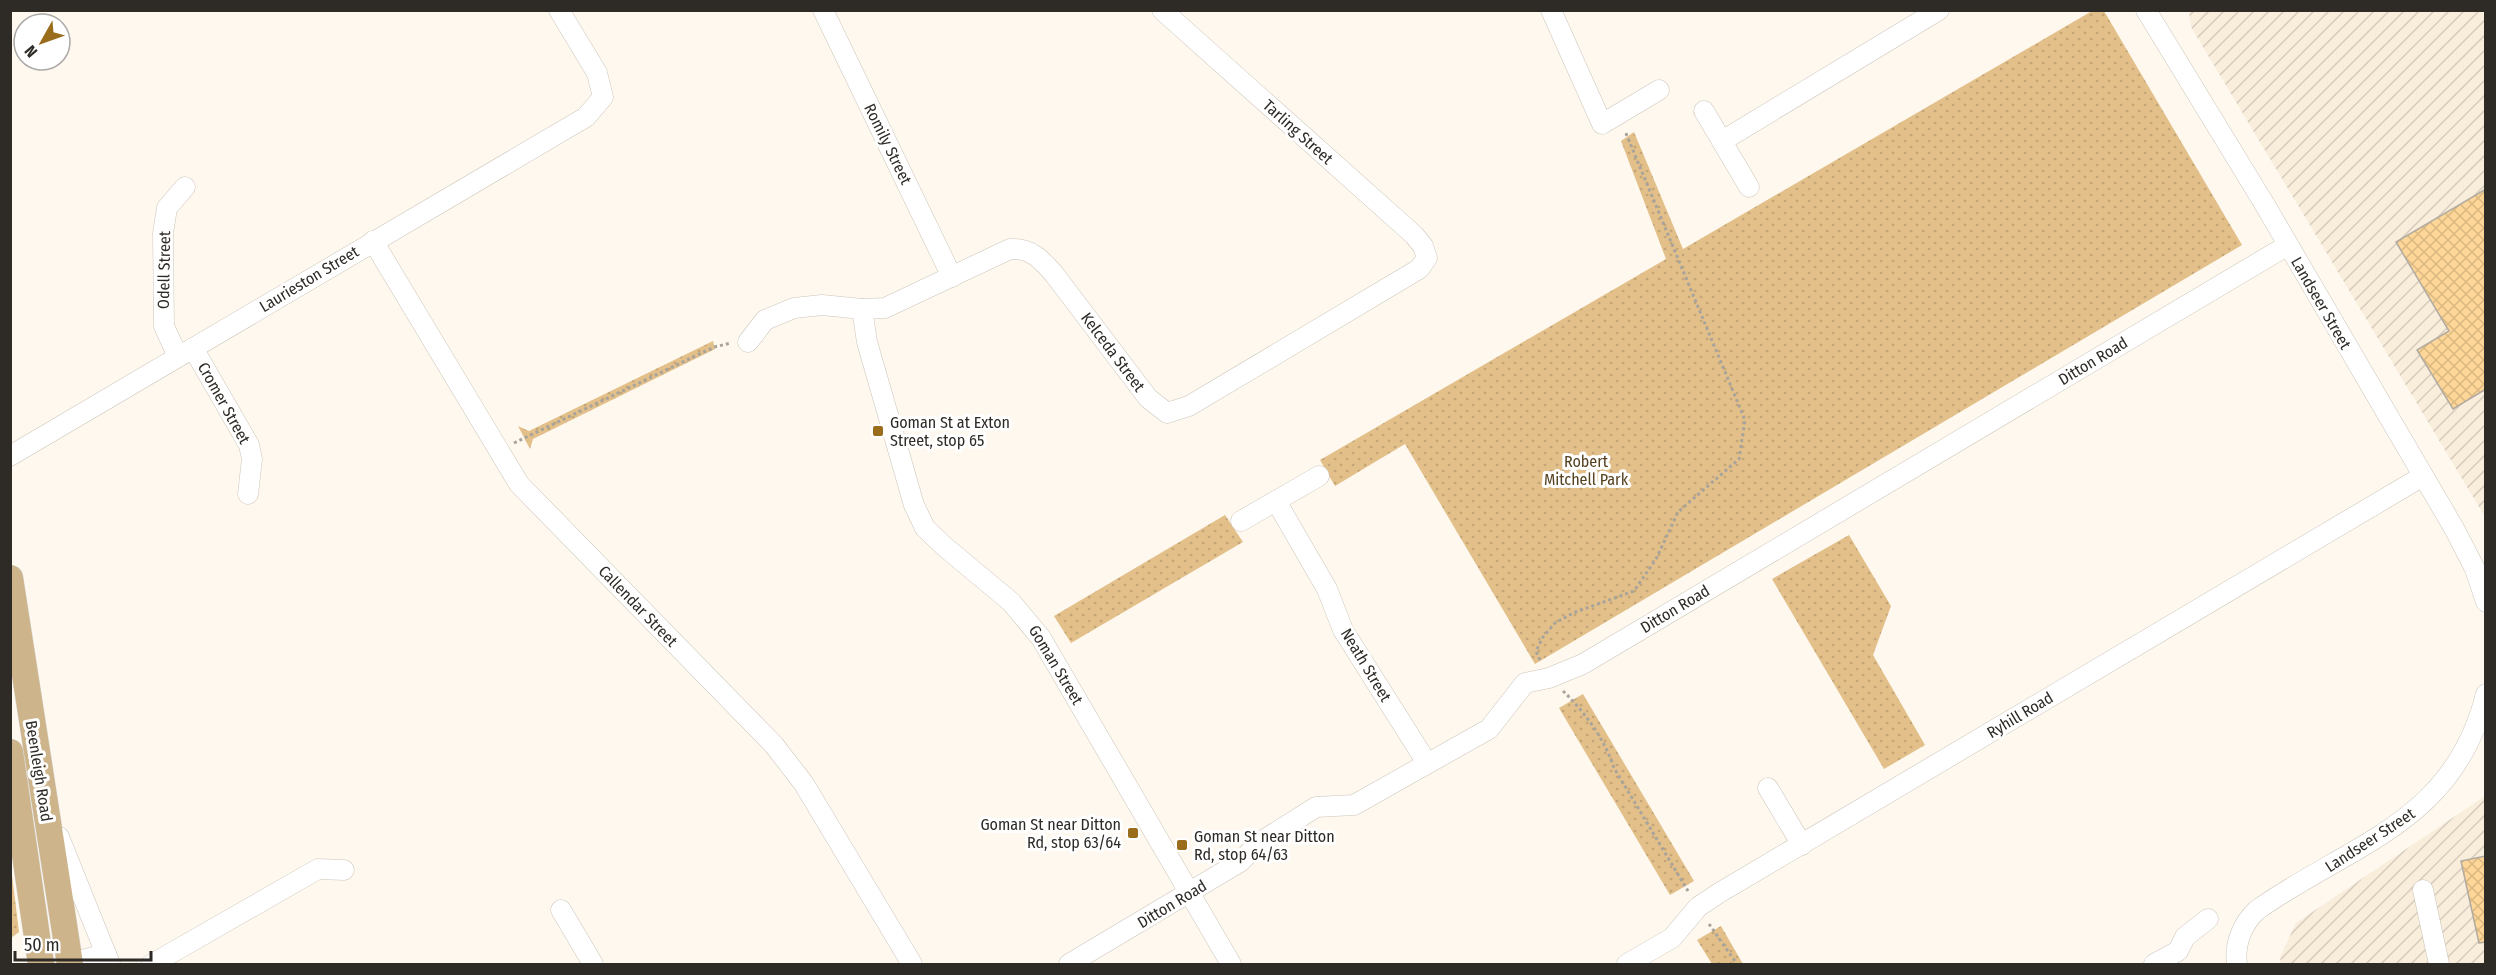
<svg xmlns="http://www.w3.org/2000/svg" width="2496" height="975" font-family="'Fira Sans Condensed',sans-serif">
<defs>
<pattern id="industrial-furrows" width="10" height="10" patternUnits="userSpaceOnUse" patternTransform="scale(1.5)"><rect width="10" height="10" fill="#f9eddc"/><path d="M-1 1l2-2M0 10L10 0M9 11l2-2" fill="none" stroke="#d6cbbd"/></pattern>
<pattern id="grass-dots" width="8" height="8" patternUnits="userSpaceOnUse" patternTransform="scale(1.5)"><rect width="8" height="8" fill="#e3c08a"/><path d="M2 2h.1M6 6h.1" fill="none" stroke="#c3a577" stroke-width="1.8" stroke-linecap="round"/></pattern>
<pattern id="building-cross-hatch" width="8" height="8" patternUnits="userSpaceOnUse" patternTransform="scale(1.5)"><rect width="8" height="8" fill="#fed697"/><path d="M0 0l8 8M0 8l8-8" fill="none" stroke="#dab882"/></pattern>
</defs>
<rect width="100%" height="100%" fill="#fff8ee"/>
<g fill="url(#industrial-furrows)">
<polygon points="2189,11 2485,11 2485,517 2191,27"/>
<polygon points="2485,796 2485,964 2281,964 2280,957 2296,923"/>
</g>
<g fill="url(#grass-dots)">
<polygon points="2092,11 2104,11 2242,245 1535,664 1405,444 1335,486 1320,460 1666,259 1621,141 1634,132 1683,249"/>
<polygon points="713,341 715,349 533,439 530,449 518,426 529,431"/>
<polygon points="1225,515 1243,542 1071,643 1054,616"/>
<polygon points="1849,535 1891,606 1873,655 1925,745 1884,769 1772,579"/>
<polygon points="1583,694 1694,881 1670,895 1559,708"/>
<polygon points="11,867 19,932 11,938 10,938"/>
<polygon points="1721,926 1743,964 1712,964 1697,940"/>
</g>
<g fill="url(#building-cross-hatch)" stroke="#b1aba1" stroke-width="1.5">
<polygon points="2486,189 2486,389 2453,409 2417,350 2449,331 2396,242"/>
<polygon points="2486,856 2486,942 2479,943 2461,861"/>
</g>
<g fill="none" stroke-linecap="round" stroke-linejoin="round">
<g stroke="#cbc5bb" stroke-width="21">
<g id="minor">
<polyline points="823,10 952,277"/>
<polyline points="1551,10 1602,124 1659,90"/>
<polyline points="2146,10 2265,205 2455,530 2475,569 2486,602"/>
<polyline points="1704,111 1749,187"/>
<polyline points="1722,141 1939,10"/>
<polyline points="373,241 519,484 774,745 804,784 912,964"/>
<polyline points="862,309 867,342 914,505 925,528 945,547 1011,602 1041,638 1231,964"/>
<path d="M748 342 765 320 794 308 822 305 862 309 885 308 1010 249C1031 248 1041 259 1054 274L1148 398 1167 413 1189 406 1419 269 1427 258 1423 246 1414 235 1162 10"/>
<polyline points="193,348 249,445 252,459 248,494"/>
<polyline points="178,357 164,326 163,233 167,208 185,187"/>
<polyline points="10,456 586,117 603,97 597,73 559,10"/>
<polyline points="1276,501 1327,589 1343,630 1427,763"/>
<polyline points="1241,521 1319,476"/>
<polyline points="1768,788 1802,845"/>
<polyline points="59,837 110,964"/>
<polyline points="2423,890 2439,964"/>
<polyline points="561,910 593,964"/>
<polyline points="70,963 106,954"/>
<polyline points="152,964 318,869 344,870"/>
<polyline points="1069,964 1240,862 1259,843 1316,807 1354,805 1489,729 1525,683 1549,678 1583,664 2288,245"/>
<polyline points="1627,964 1672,938 1698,907 1719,893 2423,476"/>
<polyline points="2154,964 2178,951 2185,937 2208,919"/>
<path d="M2237 964C2234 945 2242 924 2257 910 2352 843 2454 823 2486 694"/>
</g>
</g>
<g stroke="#d9d9d8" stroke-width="27">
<g id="major">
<polyline points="10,578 70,964"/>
<polyline points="10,752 41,964"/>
</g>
</g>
<g stroke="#a8a39b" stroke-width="3" stroke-dasharray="3 3" stroke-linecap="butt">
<polyline points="514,443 714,347 731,343"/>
<polyline points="1540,660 1536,651 1543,637 1555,623 1573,613 1634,591 1656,559 1678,512 1739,459 1745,420 1625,131"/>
<path d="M1563 691C1585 712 1605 740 1614 768L1688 891"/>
<polyline points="1709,924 1737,964"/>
</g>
<use href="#minor" stroke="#fff" stroke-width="20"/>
<use href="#major" stroke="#cdb48a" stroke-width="26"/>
</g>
<g fill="#996d1b" stroke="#fff" stroke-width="2">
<rect x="872" y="425" width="12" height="12" rx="3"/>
<rect x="1127" y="827" width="12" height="12" rx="3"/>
<rect x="1176" y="839" width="12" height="12" rx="3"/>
</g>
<g text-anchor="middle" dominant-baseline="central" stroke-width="6" stroke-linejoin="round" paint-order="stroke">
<g font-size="16" fill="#2e2b27" stroke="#fff">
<text transform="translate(1298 132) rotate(42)">Tarling Street</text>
<text transform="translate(888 144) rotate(64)">Romily Street</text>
<text transform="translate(164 270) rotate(-89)">Odell Street</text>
<text transform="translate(309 279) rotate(-31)">Laurieston Street</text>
<text transform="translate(2321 303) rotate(60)">Landseer Street</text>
<text transform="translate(1113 352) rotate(53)">Kelceda Street</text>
<text transform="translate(2093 361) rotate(-31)">Ditton Road</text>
<text transform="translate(224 403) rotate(61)">Cromer Street</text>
<text transform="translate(638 606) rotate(46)">Callendar Street</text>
<text transform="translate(1675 609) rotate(-31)">Ditton Road</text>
<text transform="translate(1056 665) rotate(59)">Goman Street</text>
<text transform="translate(1366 665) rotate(59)">Neath Street</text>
<text transform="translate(2020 715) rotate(-31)">Ryhill Road</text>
<text transform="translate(39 771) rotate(81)">Beenleigh Road</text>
<text transform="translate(2370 840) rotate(-33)">Landseer Street</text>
<text transform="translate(1172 904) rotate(-31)">Ditton Road</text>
</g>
<g font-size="16" fill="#2e2b27" stroke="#fff" text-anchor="start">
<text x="890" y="422">Goman St at Exton<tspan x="890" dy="18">Street, stop 65</tspan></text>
<text x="1121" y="824" text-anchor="end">Goman St near Ditton<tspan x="1121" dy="18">Rd, stop 63/64</tspan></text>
<text x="1194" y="836">Goman St near Ditton<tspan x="1194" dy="18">Rd, stop 64/63</tspan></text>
</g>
<g font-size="16" fill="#56411f" stroke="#fff">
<text x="1586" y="461">Robert<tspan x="1586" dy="18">Mitchell Park</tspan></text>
</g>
</g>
<rect width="2496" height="975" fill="none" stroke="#2e2b27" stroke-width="24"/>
<g transform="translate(42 42) rotate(230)"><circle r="28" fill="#ffffff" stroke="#abaaa9" stroke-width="1.5"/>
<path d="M0-4.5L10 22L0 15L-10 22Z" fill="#996d1b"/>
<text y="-9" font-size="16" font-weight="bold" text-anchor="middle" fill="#2e2b27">N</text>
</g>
<path d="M15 951v9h136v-9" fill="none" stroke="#2e2b27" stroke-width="3"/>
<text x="24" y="951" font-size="18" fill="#2e2b27" stroke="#ffffff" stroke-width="4.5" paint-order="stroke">50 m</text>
</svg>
